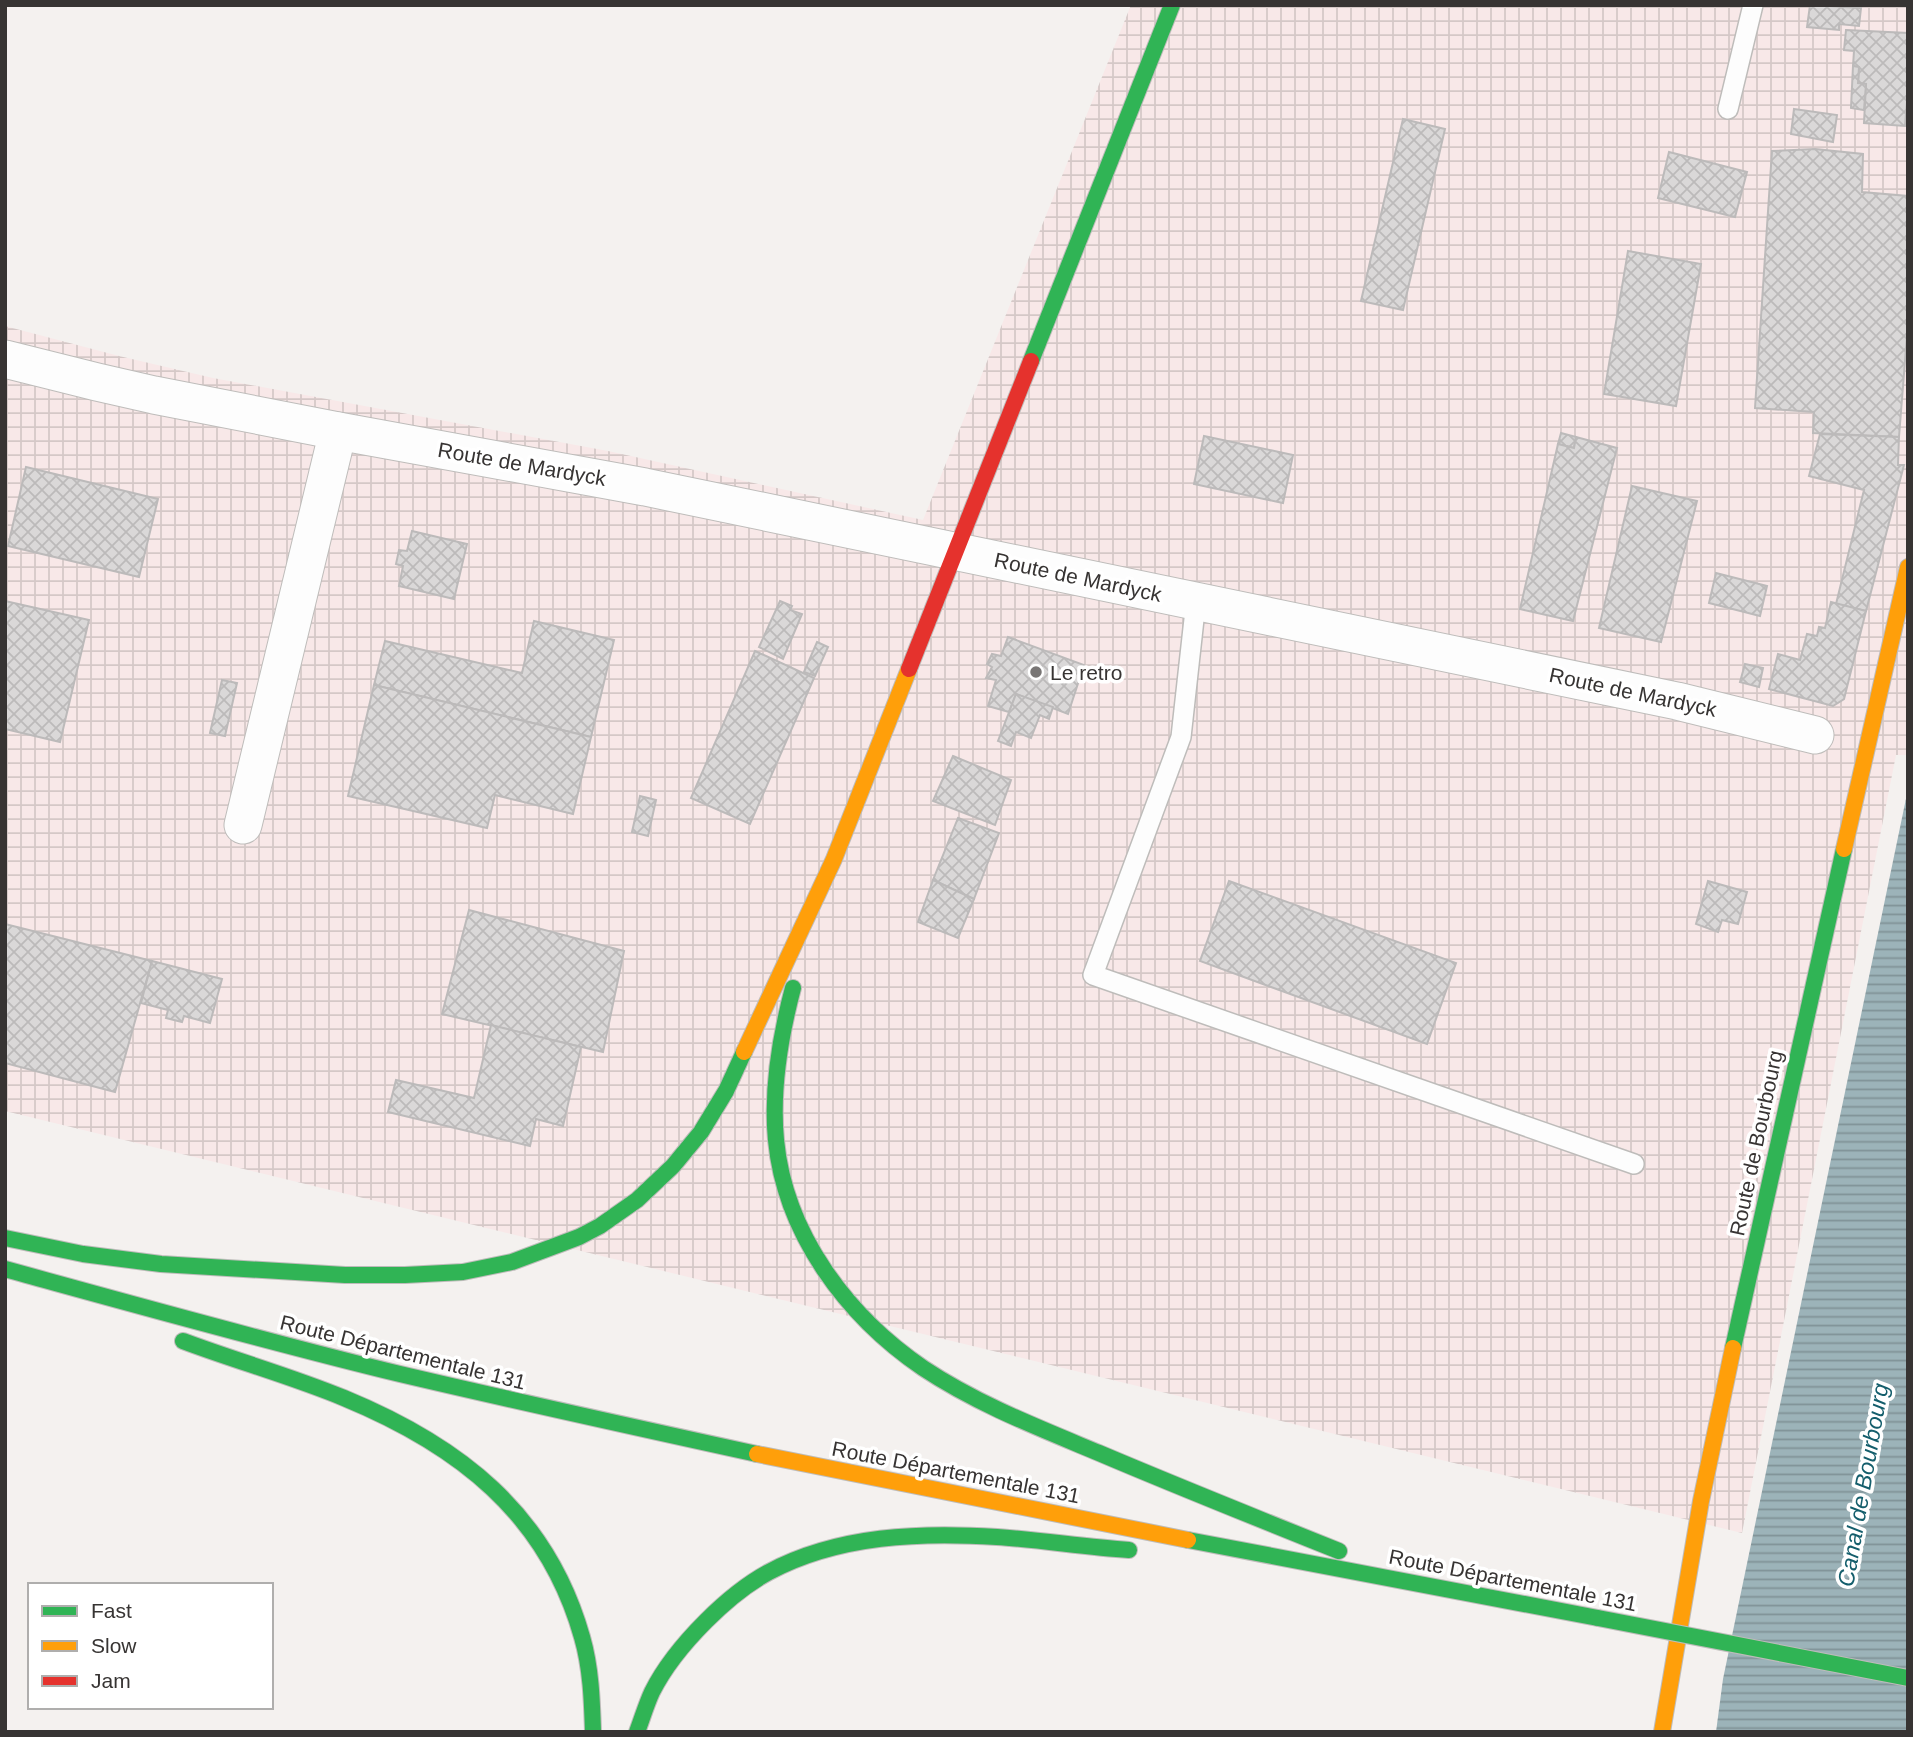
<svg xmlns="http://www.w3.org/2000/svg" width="1913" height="1737" font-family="Helvetica,sans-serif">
<defs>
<pattern id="industrial-grid" width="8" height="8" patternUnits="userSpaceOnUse" patternTransform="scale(1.75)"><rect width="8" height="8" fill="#f8e8e8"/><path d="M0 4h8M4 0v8" fill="none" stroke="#d5c8c7"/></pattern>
<pattern id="water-rules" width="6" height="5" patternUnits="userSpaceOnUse" patternTransform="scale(1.75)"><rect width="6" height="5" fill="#9cb3b9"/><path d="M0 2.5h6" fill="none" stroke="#809297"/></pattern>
<pattern id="building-cross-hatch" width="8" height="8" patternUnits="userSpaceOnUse" patternTransform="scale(1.75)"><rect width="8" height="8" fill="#dad8d8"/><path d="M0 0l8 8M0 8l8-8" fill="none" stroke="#bcbaba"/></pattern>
</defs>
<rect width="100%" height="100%" fill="#f4f1ef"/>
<polygon fill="url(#industrial-grid)" points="1131,5 1908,5 1908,755 1896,755 1742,1533 5,1111 5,326 119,356 213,378 608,451 923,520"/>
<polygon fill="url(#water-rules)" points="1908,789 1908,1732 1716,1732 1723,1679"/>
<g fill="url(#building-cross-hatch)" stroke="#bcbaba" stroke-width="2">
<polygon points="1810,5 1861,8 1859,26 1839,24 1839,30 1807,27"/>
<polygon points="1846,30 1908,33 1908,89 1905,126 1864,123 1866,84 1858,83 1859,67 1853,66 1854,51 1844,50"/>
<polygon points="1853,66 1859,67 1858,83 1866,84 1864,110 1851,108"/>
<polygon points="1794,109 1837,115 1833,142 1791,134"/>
<polygon points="1403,119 1445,129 1403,310 1361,301"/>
<polygon points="1815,149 1863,154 1862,192 1908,196 1908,323 1899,437 1813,433 1814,412 1755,408 1772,151"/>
<polygon points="1669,152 1747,172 1735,217 1658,198"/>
<polygon points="1628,251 1701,264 1676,406 1604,394"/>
<polygon points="1561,433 1576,437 1574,448 1558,444"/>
<polygon points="1820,434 1899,437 1898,465 1904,465 1866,611 1836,604 1864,490 1809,476"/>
<polygon points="1204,436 1293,455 1283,503 1194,484"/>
<polygon points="1576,437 1617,448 1573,621 1520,609 1558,444 1574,448"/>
<polygon points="26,467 158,499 139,577 8,546"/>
<polygon points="1632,486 1697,501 1661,642 1599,628"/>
<polygon points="412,531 467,544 454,599 399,586 403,566 396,564 399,550 407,551"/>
<polygon points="1716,573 1767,586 1760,616 1709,603"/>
<polygon points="5,601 89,620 60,742 5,729"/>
<polygon points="780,601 792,606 790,610 802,614 783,659 759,647"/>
<polygon points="1831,602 1866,611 1844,699 1833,706 1769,689 1778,654 1800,660 1807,634 1817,636 1819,627 1825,628"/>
<polygon points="534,621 614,640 591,737 374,685 385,641 522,673"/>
<polygon points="1008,637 1084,665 1068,714 1016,694 1009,712 988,706 996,680 986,678 992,667 987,664 992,654 1001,656"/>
<polygon points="817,642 828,647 815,676 804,672"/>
<polygon points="755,651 814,678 750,824 691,798"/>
<polygon points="1745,664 1763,668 1759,687 1740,682"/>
<polygon points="222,680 237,683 225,736 210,733"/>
<polygon points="374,685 591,737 573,814 495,795 487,828 348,796"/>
<polygon points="1016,694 1053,707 1049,719 1040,715 1031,738 1016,732 1011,746 998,741"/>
<polygon points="953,756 1011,780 995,825 933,801"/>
<polygon points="640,796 656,800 648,836 632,832"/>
<polygon points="958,818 999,833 974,899 933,880"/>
<polygon points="933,880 974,899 958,938 918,922"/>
<polygon points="1229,881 1456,963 1427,1044 1200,961"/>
<polygon points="1708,881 1747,892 1738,924 1722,920 1718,932 1696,924"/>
<polygon points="469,910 624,951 603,1052 442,1014"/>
<polygon points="5,924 152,961 115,1092 5,1063"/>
<polygon points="152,961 222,979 210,1023 184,1016 182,1022 166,1018 168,1010 141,1003"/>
<polygon points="491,1025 581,1047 563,1126 536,1119 530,1146 388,1112 396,1080 474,1098"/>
</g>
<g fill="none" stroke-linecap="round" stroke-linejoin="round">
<g stroke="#bebcba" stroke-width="22">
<g id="lane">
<polyline points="1728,109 1753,5"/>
<polyline points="1196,601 1181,737 1093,975 1634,1164"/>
</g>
</g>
<g stroke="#bebcba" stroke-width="39">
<g id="street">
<polyline points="5,359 97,382 154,395 338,431 645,487 1677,701 1815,735"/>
<polyline points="243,825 338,431"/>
</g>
</g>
<g stroke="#bebcba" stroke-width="18">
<g id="fast">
<polyline points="1031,361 1172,5"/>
<path d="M793 988C780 1037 771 1088 776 1140 785 1234 847 1316 923 1368 977 1404 1039 1428 1099 1453 1179 1487 1259 1519 1339 1551"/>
<polyline points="5,1238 83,1254 161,1264 345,1275 405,1275 463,1272 512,1262 579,1237 600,1226 637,1200 673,1166 701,1132 726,1091 744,1052"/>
<path d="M5 1269C136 1305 268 1342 400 1374 519 1402 638 1428 757 1454"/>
<path d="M183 1341C236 1361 291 1376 344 1398 458 1445 547 1513 582 1637 591 1668 592 1700 593 1732"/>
<polyline points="1733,1348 1844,849"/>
<polyline points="1188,1540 1598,1618"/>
<path d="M637 1732C642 1719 646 1705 652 1692 665 1666 685 1642 706 1621 725 1602 745 1585 769 1572 838 1535 921 1532 997 1537 1041 1540 1085 1547 1129 1550"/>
</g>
</g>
<g stroke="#bebcba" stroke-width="18">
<g id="slow">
<polyline points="1844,849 1908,567"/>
<polyline points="744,1052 834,859 909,669"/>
<polyline points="757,1454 1188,1540"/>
<polyline points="1662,1732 1701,1501 1733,1348"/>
</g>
</g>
<g stroke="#bebcba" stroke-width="18">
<polyline id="jam" points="909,669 1031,361"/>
</g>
<use href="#lane" stroke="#fdfdfd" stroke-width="19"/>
<use href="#street" stroke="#fdfdfd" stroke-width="37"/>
<use href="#fast" stroke="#30b455" stroke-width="16"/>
<use href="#slow" stroke="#ff9f0a" stroke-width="16"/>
<use href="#jam" stroke="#e5322d" stroke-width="16"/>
<g stroke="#bebcba" stroke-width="18" stroke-linecap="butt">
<polyline id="fast-bridge" points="1598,1618 1908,1678"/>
</g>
<use href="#fast-bridge" stroke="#30b455" stroke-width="16"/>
</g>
<circle fill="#797675" stroke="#fff" stroke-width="2.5" cx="1036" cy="672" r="7"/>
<g text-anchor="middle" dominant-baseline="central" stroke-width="7" stroke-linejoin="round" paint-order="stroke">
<g font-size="21" fill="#373433" stroke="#fff">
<text transform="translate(522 464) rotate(10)">Route de Mardyck</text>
<text transform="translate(1078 577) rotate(12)">Route de Mardyck</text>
<text transform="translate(1633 692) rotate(12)">Route de Mardyck</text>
<text transform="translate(1756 1143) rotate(-78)">Route de Bourbourg</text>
<text transform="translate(403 1352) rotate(14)">Route Départementale 131</text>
<text transform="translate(956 1472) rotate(11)">Route Départementale 131</text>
<text transform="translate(1513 1580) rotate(11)">Route Départementale 131</text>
</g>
<g font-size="21" fill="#373433" stroke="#fff" text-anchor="start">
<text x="1050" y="672">Le retro</text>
</g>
<g font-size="23" font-style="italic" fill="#145e6c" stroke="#fff">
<text transform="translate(1863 1485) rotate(-80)">Canal de Bourbourg</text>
</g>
</g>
<rect width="1913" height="1737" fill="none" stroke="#373433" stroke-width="14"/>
<rect x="28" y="1583" width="245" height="126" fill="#ffffff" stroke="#afaead" stroke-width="2"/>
<rect x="42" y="1606" width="35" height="10" fill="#30b455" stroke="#afaead" stroke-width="2"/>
<text x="91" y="1618" font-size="21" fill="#373433">Fast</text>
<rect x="42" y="1641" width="35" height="10" fill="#ff9f0a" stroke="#afaead" stroke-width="2"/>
<text x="91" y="1653" font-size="21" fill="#373433">Slow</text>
<rect x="42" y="1676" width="35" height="10" fill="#e5322d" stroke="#afaead" stroke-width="2"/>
<text x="91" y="1688" font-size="21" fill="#373433">Jam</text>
</svg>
